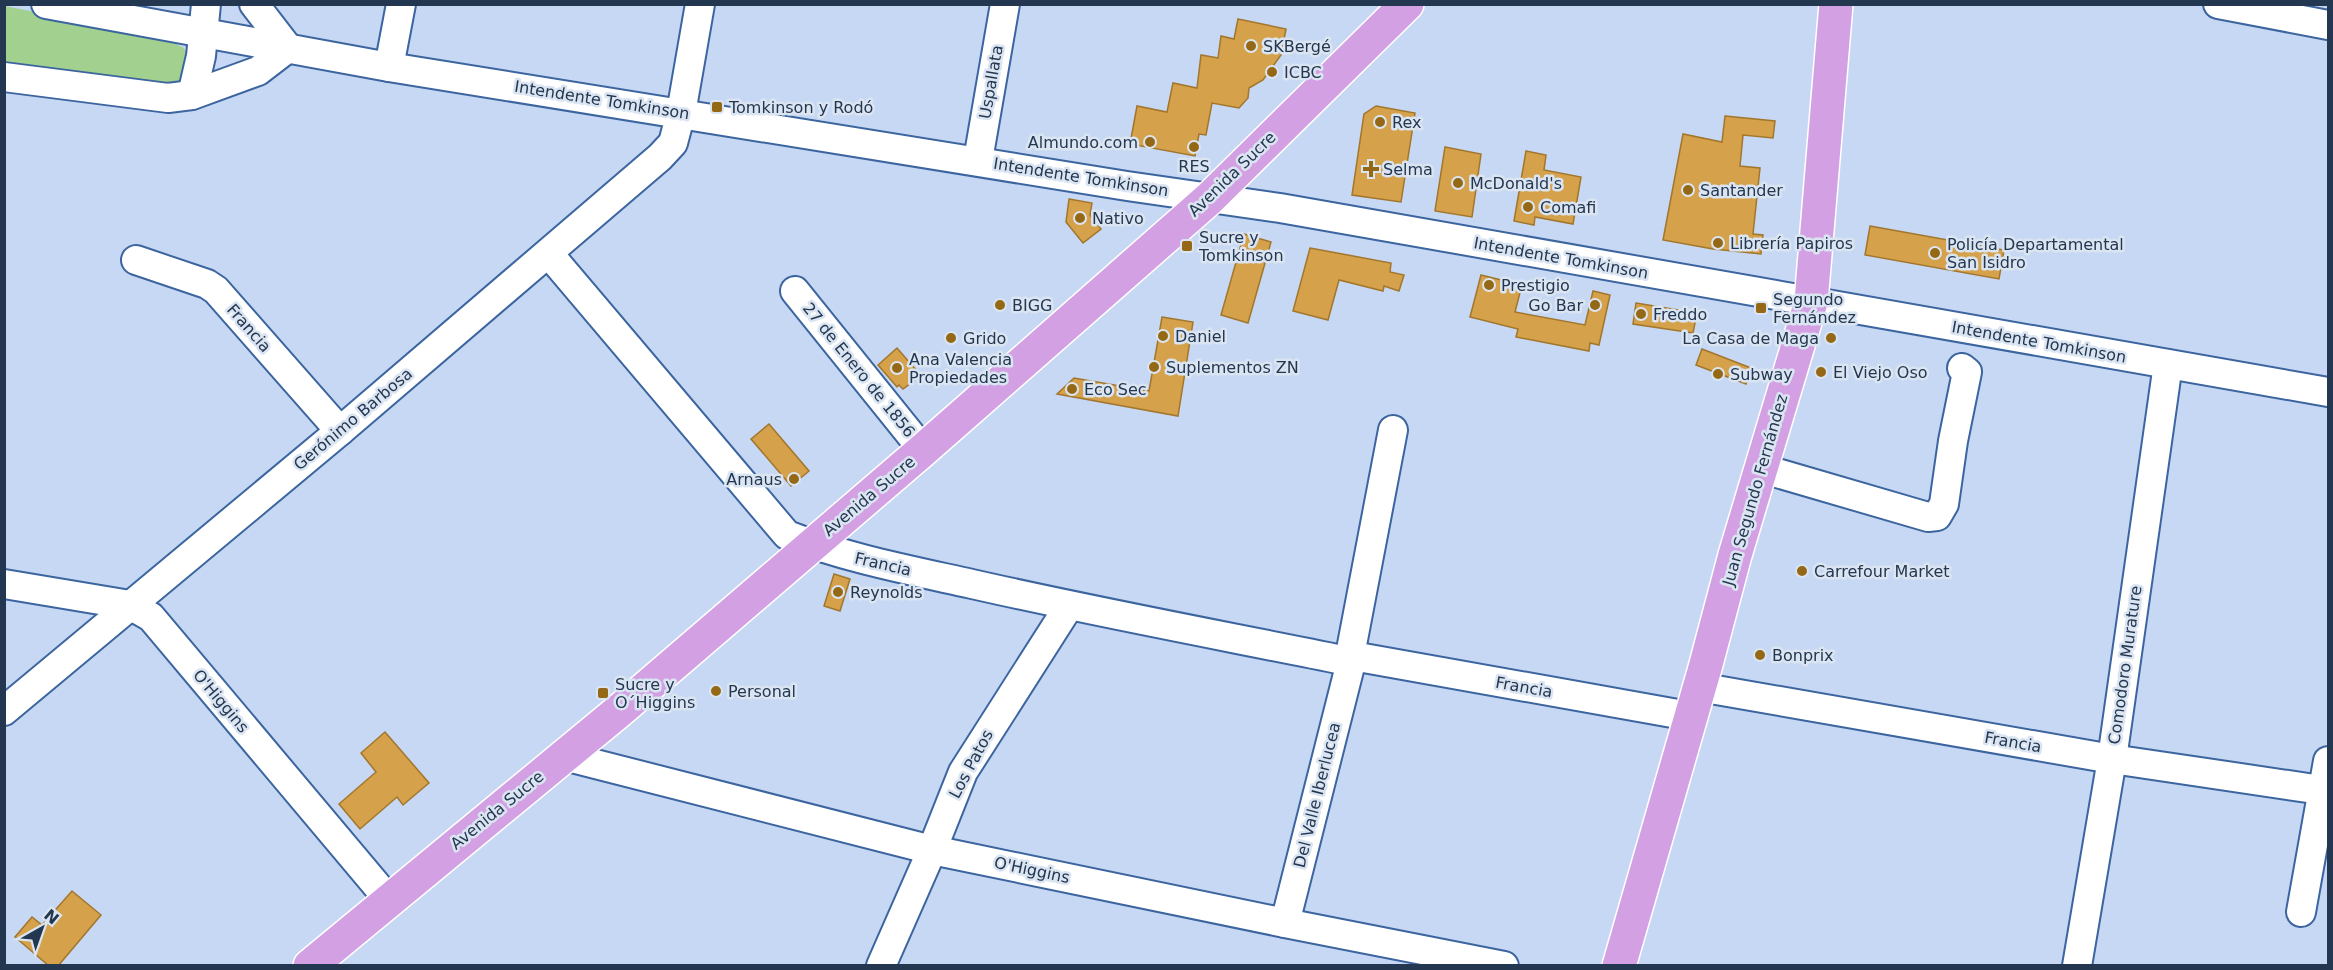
<svg xmlns="http://www.w3.org/2000/svg" width="2333" height="970" font-family="'DejaVu Sans',sans-serif">
<rect width="100%" height="100%" fill="#c6d8f3"/>
<path fill="#a1d08f" d="M4 6 158 35 184 48C191 64 191 74 178 87L5 70Z"/>
<g fill="#d5a14a" stroke="#a2762c" stroke-width="1.5">
<polygon points="1238,19 1286,29 1281,55 1263,80 1249,88 1248,98 1239,108 1212,103 1206,135 1199,134 1195,156 1130,144 1137,106 1167,112 1173,83 1197,88 1201,55 1218,58 1221,36 1234,39"/>
<polygon points="1376,106 1415,113 1401,202 1352,195 1364,114"/>
<polygon points="1725,116 1775,121 1773,138 1743,135 1740,166 1760,168 1753,234 1763,235 1761,254 1713,249 1663,240 1683,134 1722,142"/>
<polygon points="1445,147 1481,154 1472,217 1435,211"/>
<polygon points="1526,151 1546,155 1544,170 1581,177 1573,224 1535,217 1534,225 1514,221"/>
<polygon points="1069,199 1092,203 1090,215 1101,229 1083,243 1066,222"/>
<polygon points="1870,226 2004,250 1999,279 1865,255"/>
<polygon points="1244,234 1271,242 1248,323 1221,315"/>
<polygon points="1310,248 1391,263 1390,272 1404,275 1399,291 1384,286 1383,291 1339,280 1328,320 1293,311"/>
<polygon points="1481,275 1522,285 1515,312 1585,325 1593,291 1610,295 1599,345 1590,343 1589,351 1516,337 1518,329 1470,317"/>
<polygon points="1636,303 1697,313 1693,333 1633,324"/>
<polygon points="1162,317 1193,322 1178,416 1057,394 1074,378 1149,391"/>
<polygon points="897,348 917,371 911,375 915,380 903,389 899,385 897,387 878,365"/>
<polygon points="1702,349 1751,368 1746,384 1696,365"/>
<polygon points="769,424 809,471 791,486 751,439"/>
<polygon points="834,574 850,579 840,611 824,606"/>
<polygon points="385,732 429,783 403,805 397,797 360,829 339,804 376,772 361,753"/>
<polygon points="72,891 101,915 58,966 49,966 15,937 32,917 42,925"/>
</g>
<g fill="none" stroke-linecap="round" stroke-linejoin="round">
<g stroke="#3c659f" stroke-width="32">
<g id="minor">
<polyline points="46,4 389,67 1127,186 1280,208 2328,392"/>
<polyline points="2218,4 2328,25"/>
<polyline points="389,67 401,4"/>
<polyline points="4,77 168,98 192,95 258,71 288,48 254,4"/>
<polyline points="192,95 201,56 206,4"/>
<polyline points="978,160 1005,4"/>
<path d="M549 254 787 535C846 558 909 570 972 584 1095 612 1219 635 1343 660"/>
<polyline points="136,260 207,284 216,290 340,431"/>
<polyline points="795,291 923,450"/>
<polyline points="1760,468 1928,517 1937,516 1944,504 1953,441 1967,372 1962,368"/>
<polyline points="4,584 130,605 151,617 389,900"/>
<polyline points="1351,650 1393,430"/>
<polyline points="1358,657 1689,716"/>
<polyline points="1699,687 2112,759 2328,791"/>
<polyline points="4,711 340,431 660,157 673,143 681,113 700,4"/>
<polyline points="564,756 932,850 1285,923 1504,966"/>
<polyline points="2301,912 2328,761"/>
<polyline points="1285,923 1350,666"/>
<polyline points="881,966 932,850 963,772 1069,606"/>
<polyline points="2077,966 2112,759 2168,364"/>
</g>
</g>
<g stroke="#fff" stroke-width="36">
<g id="major">
<polyline points="310,966 619,711 923,450 1210,198 1407,4"/>
<polyline points="1619,966 1705,668 1735,555 1811,302 1836,4"/>
</g>
</g>
<use href="#minor" stroke="#fff" stroke-width="28"/>
<use href="#major" stroke="#d3a1e3" stroke-width="33"/>
</g>
<g fill="#946814" stroke="#dbe5f2" stroke-width="2">
<circle cx="1251" cy="46" r="6"/>
<circle cx="1272" cy="72" r="6"/>
<rect x="711" y="101" width="12" height="12" rx="3"/>
<circle cx="1380" cy="122" r="6"/>
<circle cx="1150" cy="142" r="6"/>
<circle cx="1194" cy="147" r="6"/>
<path d="M1368 160h6v6h6v6h-6v6h-6v-6h-6v-6h6z"/>
<circle cx="1458" cy="183" r="6"/>
<circle cx="1688" cy="190" r="6"/>
<circle cx="1528" cy="207" r="6"/>
<circle cx="1080" cy="218" r="6"/>
<circle cx="1718" cy="243" r="6"/>
<rect x="1181" y="240" width="12" height="12" rx="3"/>
<circle cx="1935" cy="253" r="6"/>
<circle cx="1489" cy="285" r="6"/>
<circle cx="1000" cy="305" r="6"/>
<circle cx="1595" cy="305" r="6"/>
<rect x="1755" y="302" width="12" height="12" rx="3"/>
<circle cx="1641" cy="314" r="6"/>
<circle cx="1163" cy="336" r="6"/>
<circle cx="951" cy="338" r="6"/>
<circle cx="1831" cy="338" r="6"/>
<circle cx="1154" cy="367" r="6"/>
<circle cx="897" cy="368" r="6"/>
<circle cx="1821" cy="372" r="6"/>
<circle cx="1718" cy="374" r="6"/>
<circle cx="1072" cy="389" r="6"/>
<circle cx="794" cy="479" r="6"/>
<circle cx="1802" cy="571" r="6"/>
<circle cx="838" cy="592" r="6"/>
<circle cx="1760" cy="655" r="6"/>
<circle cx="716" cy="691" r="6"/>
<rect x="597" y="687" width="12" height="12" rx="3"/>
</g>
<g text-anchor="middle" dominant-baseline="central" stroke-width="5" stroke-linejoin="round" paint-order="stroke">
<g font-size="16" fill="#243751" stroke="#dbe5f2" text-anchor="start">
<text x="1263" y="46">SKBergé</text>
<text x="1284" y="72">ICBC</text>
<text x="729" y="107">Tomkinson y Rodó</text>
<text x="1392" y="122">Rex</text>
<text x="1138" y="142" text-anchor="end">Almundo.com</text>
<text x="1194" y="166" text-anchor="middle">RES</text>
<text x="1383" y="169">Selma</text>
<text x="1470" y="183">McDonald's</text>
<text x="1700" y="190">Santander</text>
<text x="1540" y="207">Comafi</text>
<text x="1092" y="218">Nativo</text>
<text x="1199" y="237">Sucre y<tspan x="1199" dy="18">Tomkinson</tspan></text>
<text x="1730" y="243">Librería Papiros</text>
<text x="1947" y="244">Policía Departamental<tspan x="1947" dy="18">San Isidro</tspan></text>
<text x="1501" y="285">Prestigio</text>
<text x="1773" y="299">Segundo<tspan x="1773" dy="18">Fernández</tspan></text>
<text x="1012" y="305">BIGG</text>
<text x="1583" y="305" text-anchor="end">Go Bar</text>
<text x="1653" y="314">Freddo</text>
<text x="1175" y="336">Daniel</text>
<text x="963" y="338">Grido</text>
<text x="1819" y="338" text-anchor="end">La Casa de Maga</text>
<text x="909" y="359">Ana Valencia<tspan x="909" dy="18">Propiedades</tspan></text>
<text x="1166" y="367">Suplementos ZN</text>
<text x="1833" y="372">El Viejo Oso</text>
<text x="1730" y="374">Subway</text>
<text x="1084" y="389">Eco Sec</text>
<text x="782" y="479" text-anchor="end">Arnaus</text>
<text x="1814" y="571">Carrefour Market</text>
<text x="850" y="592">Reynolds</text>
<text x="1772" y="655">Bonprix</text>
<text x="615" y="684">Sucre y<tspan x="615" dy="18">O´Higgins</tspan></text>
<text x="728" y="691">Personal</text>
</g>
<g font-size="16" fill="#243751" stroke="#dbe5f2">
<text transform="translate(991 82) rotate(-80)">Uspallata</text>
<text transform="translate(602 100) rotate(9)">Intendente Tomkinson</text>
<text transform="translate(1232 174) rotate(-44)">Avenida Sucre</text>
<text transform="translate(1081 177) rotate(9)">Intendente Tomkinson</text>
<text transform="translate(1561 258) rotate(10)">Intendente Tomkinson</text>
<text transform="translate(249 328) rotate(49)">Francia</text>
<text transform="translate(2039 342) rotate(10)">Intendente Tomkinson</text>
<text transform="translate(859 370) rotate(51)">27 de Enero de 1856</text>
<text transform="translate(353 419) rotate(-40)">Gerónimo Barbosa</text>
<text transform="translate(1755 490) rotate(-74)">Juan Segundo Fernández</text>
<text transform="translate(869 496) rotate(-40)">Avenida Sucre</text>
<text transform="translate(883 564) rotate(13)">Francia</text>
<text transform="translate(2125 665) rotate(-82)">Comodoro Murature</text>
<text transform="translate(1524 687) rotate(10)">Francia</text>
<text transform="translate(221 701) rotate(50)">O'Higgins</text>
<text transform="translate(2013 742) rotate(10)">Francia</text>
<text transform="translate(971 764) rotate(-62)">Los Patos</text>
<text transform="translate(1317 795) rotate(-76)">Del Valle Iberlucea</text>
<text transform="translate(497 810) rotate(-39)">Avenida Sucre</text>
<text transform="translate(1032 870) rotate(12)">O'Higgins</text>
</g>
</g>
<rect width="2333" height="970" fill="none" stroke="#243751" stroke-width="12"/>
<g transform="translate(42 928) rotate(40)" stroke="#dbe5f2" stroke-width="4.5" paint-order="stroke">
<path d="M0-4.5L10 22L0 15L-10 22Z" fill="#243751"/>
<text y="-9" font-size="16" font-weight="bold" text-anchor="middle" fill="#243751">N</text>
</g>
</svg>
